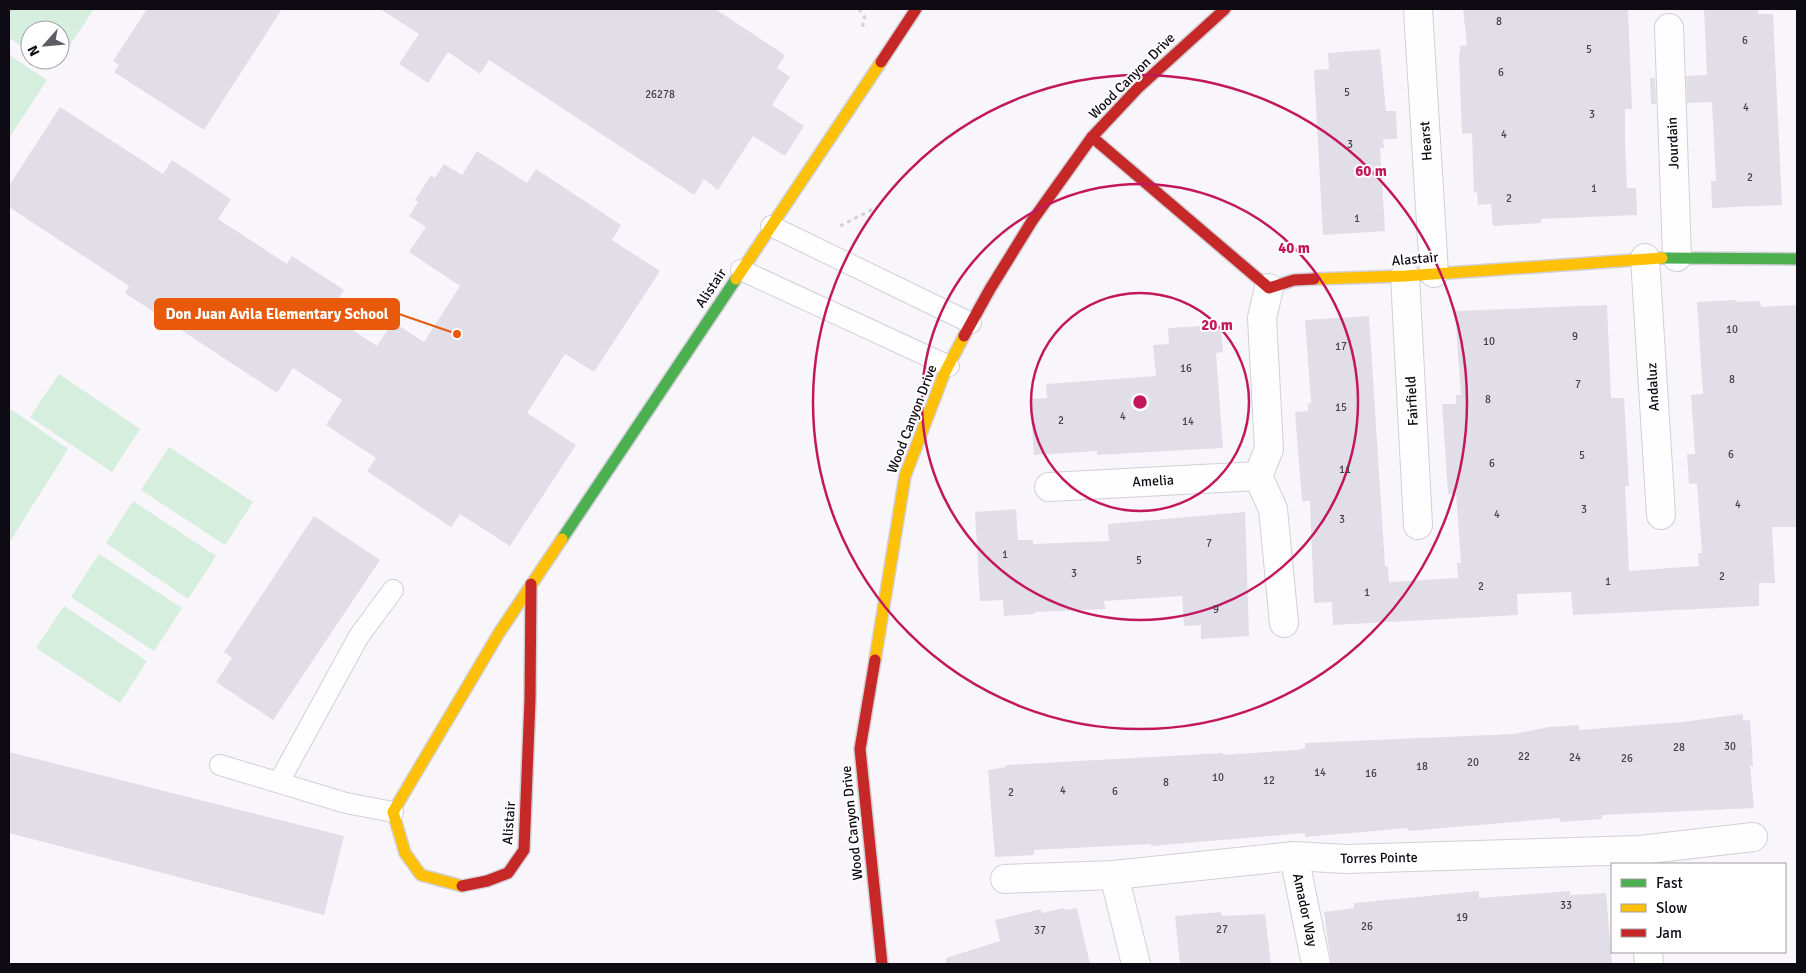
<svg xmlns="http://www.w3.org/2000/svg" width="1806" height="973" font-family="Signika,sans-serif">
<rect width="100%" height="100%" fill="#f8f5fb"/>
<g fill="#d6eede">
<polygon points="9,9 94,9 55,68 43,60 60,60 60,30 30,30 30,51 9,38"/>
<polygon points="9,55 47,80 9,138"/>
<polygon points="59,374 140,429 112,472 30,417"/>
<polygon points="9,408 68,449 9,543"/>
<polygon points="169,447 253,502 225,545 141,490"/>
<polygon points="133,501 216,556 188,599 106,543"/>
<polygon points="99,554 182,608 154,651 71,597"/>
<polygon points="64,606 147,661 120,703 36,648"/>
</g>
<g fill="#e2dee7">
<polygon points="147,9 282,9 204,130 114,72 119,65 113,61"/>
<polygon points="380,9 715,9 785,55 777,68 790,77 772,105 804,126 785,156 753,136 718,190 704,179 694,195 489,60 480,74 448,52 428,83 399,64 419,34"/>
<polygon points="1463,9 1628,9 1632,109 1625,109 1625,143 1627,188 1636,188 1637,215 1541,219 1541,223 1493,226 1491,204 1478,205 1477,192 1474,193 1472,133 1462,134 1459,54 1460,53 1460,46 1467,45"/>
<polygon points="1704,9 1758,9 1758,14 1773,14 1782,205 1712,208 1711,181 1716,181 1712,102 1687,103 1686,76 1707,75"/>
<polygon points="1380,49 1386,111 1396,111 1397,139 1383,139 1384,148 1380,148 1385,231 1323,235 1314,70 1329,69 1328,53"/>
<polygon points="1650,78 1655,78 1656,104 1651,104"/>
<polygon points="60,107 163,174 172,160 231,199 218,219 287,264 292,256 344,290 328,314 377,346 393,322 424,342 460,286 409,252 426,227 409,216 418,202 415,200 431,175 435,178 444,164 462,175 477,151 527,183 536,169 621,225 612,240 660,271 594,372 565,354 527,413 576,445 510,546 460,514 451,527 367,471 376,458 326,425 342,400 293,368 277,393 125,293 129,286 9,207 9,186"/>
<polygon points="1736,300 1737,302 1760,301 1761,307 1797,305 1797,527 1772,527 1775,583 1759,583 1759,606 1573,615 1571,592 1517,594 1518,615 1333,625 1332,602 1314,603 1310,501 1302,501 1295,412 1308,411 1308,403 1311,403 1305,320 1369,316 1385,566 1388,566 1389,582 1458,578 1457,563 1461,563 1456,493 1448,494 1442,404 1456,404 1456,395 1461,395 1455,311 1607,305 1611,398 1624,398 1629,486 1625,486 1629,571 1699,566 1698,553 1702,553 1697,483 1689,484 1687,454 1695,454 1691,395 1703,394 1697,302"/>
<polygon points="1221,325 1223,352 1216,353 1223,448 1097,455 1097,451 1034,455 1030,399 1047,398 1046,384 1156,376 1153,345 1169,344 1168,328"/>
<polygon points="1016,509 1018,540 1033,540 1033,544 1109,541 1108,524 1245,512 1249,636 1201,639 1201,625 1184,626 1182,596 1104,601 1105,609 1035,612 1035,614 1004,616 1003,600 980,601 975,512"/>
<polygon points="314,516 380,560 273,720 216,682 232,658 224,652"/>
<polygon points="1743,714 1743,720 1750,720 1753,766 1750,766 1754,808 1602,815 1602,819 1560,822 1560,818 1408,831 1408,828 1305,837 1305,833 1151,846 1151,844 1034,850 1034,855 995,857 988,770 1006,767 1006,765 1223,753 1223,755 1252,753 1297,750 1305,748 1305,743 1514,734 1549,727 1579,725 1579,730 1682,722"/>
<polygon points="9,752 344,836 324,915 9,833"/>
<polygon points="1479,891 1479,898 1570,891 1570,895 1606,893 1612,964 1331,964 1324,912 1354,908 1354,903"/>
<polygon points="1064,908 1065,910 1077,908 1090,964 946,964 946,958 1000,941 995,920 1041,909 1042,913"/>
<polygon points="1221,912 1222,916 1265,914 1271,964 1180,964 1175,916"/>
</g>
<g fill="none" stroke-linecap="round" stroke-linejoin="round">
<g stroke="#d2cfd7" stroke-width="22">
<g id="lane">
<polyline points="771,226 971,323"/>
<polyline points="741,270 949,366"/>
<polyline points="220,765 346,803 393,812"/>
<polyline points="279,782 359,636 393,590"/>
</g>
</g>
<g stroke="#d2cfd7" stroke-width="30">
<g id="street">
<polyline points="1418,9 1434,273"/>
<polyline points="1669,28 1677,257"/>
<polyline points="1645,258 1661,515"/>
<polyline points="1405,276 1418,525"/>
<polyline points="1258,476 1273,509 1284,623"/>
<polyline points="1049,487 1258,476 1269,449 1262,318 1269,288"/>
<polyline points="1294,856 1316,964"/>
<polyline points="1114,875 1136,964"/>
<polyline points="1005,879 1114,875 1294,856 1346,859 1640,850 1753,837"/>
<polyline points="1648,952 1649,964"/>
</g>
</g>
<g stroke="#d2cfd7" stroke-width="14">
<g id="fast">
<polyline points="1662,258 1797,259"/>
<polyline points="562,539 736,279"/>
</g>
</g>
<g stroke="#d2cfd7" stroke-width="14">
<g id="slow">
<polyline points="736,279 881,62"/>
<polyline points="1314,279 1405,276 1662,258"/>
<polyline points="875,660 905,476 944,374 964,336"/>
<polyline points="462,886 421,875 405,853 393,812 499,633 562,539"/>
</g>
</g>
<g stroke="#d2cfd7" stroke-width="14">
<g id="jam">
<polyline points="881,62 916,9"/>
<polyline points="1092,137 1269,288 1294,280 1314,279"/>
<polyline points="964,336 990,289 1032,221 1092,137 1138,88 1225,9"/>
<polyline points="875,660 860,749 882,964"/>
<polyline points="462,886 487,881 508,873 524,850 530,700 531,584"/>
</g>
</g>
<g stroke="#d3d3d5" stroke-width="3" stroke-dasharray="4 4" stroke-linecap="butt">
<polyline points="859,9 865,18 862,28"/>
<polyline points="840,226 877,207"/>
</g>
<use href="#lane" stroke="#fefefe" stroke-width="20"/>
<use href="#street" stroke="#fefefe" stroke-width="28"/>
<use href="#fast" stroke="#4caf50" stroke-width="11"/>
<use href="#slow" stroke="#ffc107" stroke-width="11"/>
<use href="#jam" stroke="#c62828" stroke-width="11"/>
</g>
<g fill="none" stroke="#c2185b" stroke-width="2.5">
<circle cx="1140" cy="402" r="109"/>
<circle cx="1140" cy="402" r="218"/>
<circle cx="1140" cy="402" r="327"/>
</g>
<g text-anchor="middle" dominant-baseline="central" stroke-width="4" stroke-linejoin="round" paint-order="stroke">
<g font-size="11" fill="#45414b">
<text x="1499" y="21">8</text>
<text x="1745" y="40">6</text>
<text x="1589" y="49">5</text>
<text x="1501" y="72">6</text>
<text x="1347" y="92">5</text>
<text x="660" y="94">26278</text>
<text x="1746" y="107">4</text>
<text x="1592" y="114">3</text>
<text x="1504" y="134">4</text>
<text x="1350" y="144">3</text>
<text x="1750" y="177">2</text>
<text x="1594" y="188">1</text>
<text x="1509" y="198">2</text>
<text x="1357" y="218">1</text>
<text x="1732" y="329">10</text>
<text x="1575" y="336">9</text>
<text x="1489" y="341">10</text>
<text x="1341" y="346">17</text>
<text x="1186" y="368">16</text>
<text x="1732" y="379">8</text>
<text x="1578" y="384">7</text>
<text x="1488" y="399">8</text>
<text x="1341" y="407">15</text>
<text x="1123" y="416">4</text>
<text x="1061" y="420">2</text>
<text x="1188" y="421">14</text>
<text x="1731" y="454">6</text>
<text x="1582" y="455">5</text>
<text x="1492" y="463">6</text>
<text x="1345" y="469">11</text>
<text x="1738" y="504">4</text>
<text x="1584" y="509">3</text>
<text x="1497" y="514">4</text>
<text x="1342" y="519">3</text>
<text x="1209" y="543">7</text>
<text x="1005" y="554">1</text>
<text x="1139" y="560">5</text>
<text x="1074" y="573">3</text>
<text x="1722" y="576">2</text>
<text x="1608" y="581">1</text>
<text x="1481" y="586">2</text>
<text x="1367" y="592">1</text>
<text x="1216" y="609">9</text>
<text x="1730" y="746">30</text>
<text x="1679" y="747">28</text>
<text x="1524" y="756">22</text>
<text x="1575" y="757">24</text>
<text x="1627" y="758">26</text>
<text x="1473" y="762">20</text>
<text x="1422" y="766">18</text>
<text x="1320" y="772">14</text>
<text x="1371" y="773">16</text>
<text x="1218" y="777">10</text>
<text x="1269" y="780">12</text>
<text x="1166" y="782">8</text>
<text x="1063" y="790">4</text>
<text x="1115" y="791">6</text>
<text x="1011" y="792">2</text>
<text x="1566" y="905">33</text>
<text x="1462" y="917">19</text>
<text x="1367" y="926">26</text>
<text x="1222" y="929">27</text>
<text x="1040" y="930">37</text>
</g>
<g font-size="14" fill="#0e0a14" stroke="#fff">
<text transform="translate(1132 76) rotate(-45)">Wood Canyon Drive</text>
<text transform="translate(1426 141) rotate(-94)">Hearst</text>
<text transform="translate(1673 143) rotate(-92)">Jourdain</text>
<text transform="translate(1415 259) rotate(-5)">Alastair</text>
<text transform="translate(711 288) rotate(-56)">Alistair</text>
<text transform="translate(1653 387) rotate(-93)">Andaluz</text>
<text transform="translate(1412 401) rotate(-93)">Fairfield</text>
<text transform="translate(912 419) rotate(-69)">Wood Canyon Drive</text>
<text transform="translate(1153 481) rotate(-3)">Amelia</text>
<text transform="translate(509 823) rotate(-86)">Alistair</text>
<text transform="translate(852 823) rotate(-96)">Wood Canyon Drive</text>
<text transform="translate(1379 858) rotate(-1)">Torres Pointe</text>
<text transform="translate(1305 910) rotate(78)">Amador Way</text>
</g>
</g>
<circle cx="1140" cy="402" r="8" fill="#c2185b" stroke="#fff" stroke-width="2.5"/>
<g font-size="15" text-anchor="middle" font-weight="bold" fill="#c2185b" stroke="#fff" stroke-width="4" stroke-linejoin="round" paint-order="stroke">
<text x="1371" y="176">60 m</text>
<text x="1294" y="253">40 m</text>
<text x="1217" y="330">20 m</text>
</g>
<path fill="none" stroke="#e8590c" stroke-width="2" d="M457 334L399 314"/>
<circle fill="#e8590c" stroke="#fff" stroke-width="2" cx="457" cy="334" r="5"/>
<rect fill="#e8590c" stroke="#e8590c" stroke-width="2" x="155" y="299" width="244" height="30" rx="5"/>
<g font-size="15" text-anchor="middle" font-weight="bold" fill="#fff">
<text x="277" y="319">Don Juan Avila Elementary School</text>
</g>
<rect width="1806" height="973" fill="none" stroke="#0e0a14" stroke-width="20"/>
<rect x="1611" y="863" width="175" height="90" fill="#ffffff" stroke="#9f9da1"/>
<rect x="1621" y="879" width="25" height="8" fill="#4caf50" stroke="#9f9da1"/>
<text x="1656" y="888" font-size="15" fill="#0e0a14">Fast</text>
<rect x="1621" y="904" width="25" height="8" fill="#ffc107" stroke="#9f9da1"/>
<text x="1656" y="913" font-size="15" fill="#0e0a14">Slow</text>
<rect x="1621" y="929" width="25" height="8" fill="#c62828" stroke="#9f9da1"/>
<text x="1656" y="938" font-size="15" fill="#0e0a14">Jam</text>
<g transform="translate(45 45) rotate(243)"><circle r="24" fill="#ffffff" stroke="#9f9da1"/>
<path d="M0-4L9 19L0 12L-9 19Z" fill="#605c65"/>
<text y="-8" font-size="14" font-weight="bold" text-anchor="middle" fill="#0e0a14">N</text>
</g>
</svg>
